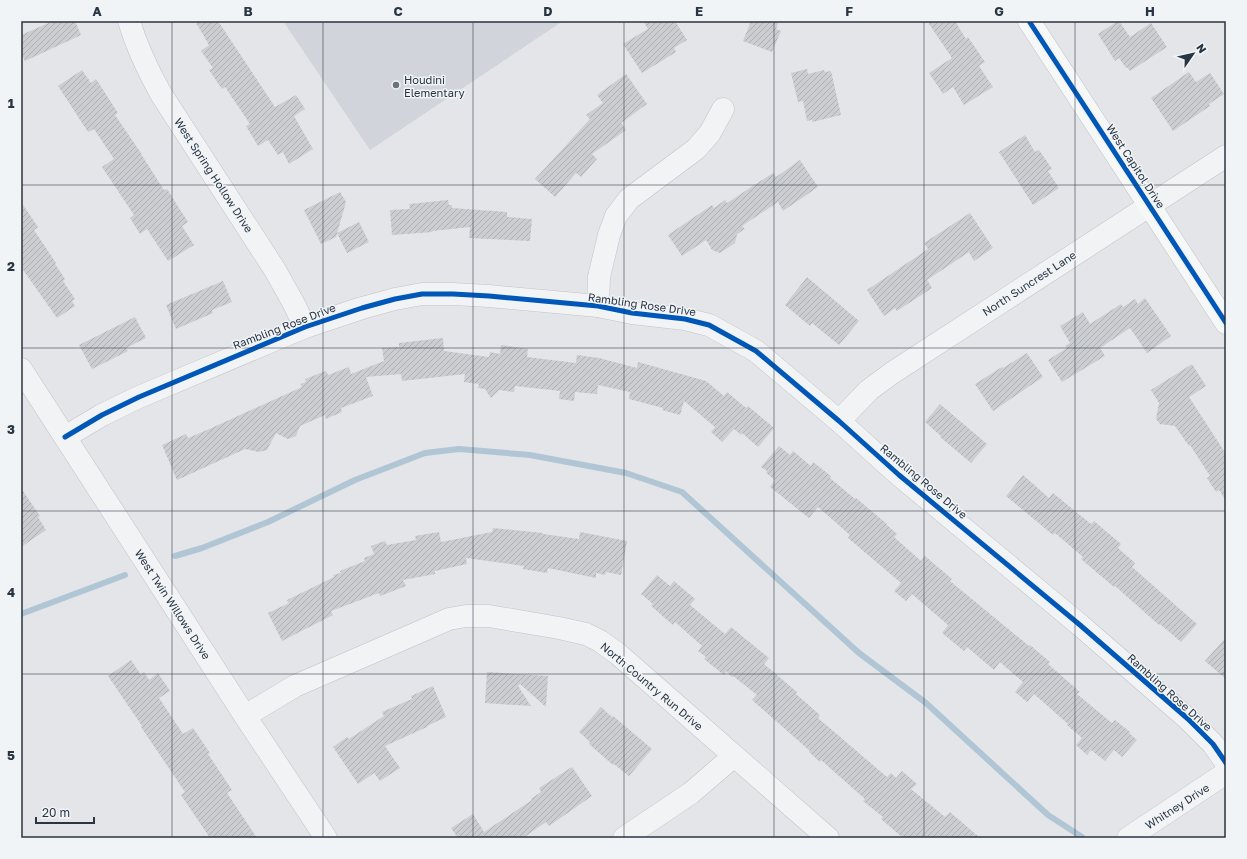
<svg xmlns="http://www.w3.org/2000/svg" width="1247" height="859" font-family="'Golos Text',sans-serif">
<defs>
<pattern id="building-hatch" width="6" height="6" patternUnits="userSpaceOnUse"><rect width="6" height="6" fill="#cbcdd0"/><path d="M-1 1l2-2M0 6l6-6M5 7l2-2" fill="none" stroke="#aeb1b4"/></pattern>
</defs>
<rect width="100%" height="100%" fill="#e3e5e8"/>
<polygon fill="#d1d5db" points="283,21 563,21 370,150"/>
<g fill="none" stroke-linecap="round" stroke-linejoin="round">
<g stroke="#b1c6d4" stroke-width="6">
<polyline points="175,556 202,548 268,522 355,480 425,453 459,449 530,455 626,473 682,492 859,653 926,703 1048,815 1082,837"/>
<polyline points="21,614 125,575"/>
</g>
</g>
<g fill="url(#building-hatch)">
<polygon points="53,21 75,21 81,35 25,61 21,53 21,35"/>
<polygon points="195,21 218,21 275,107 296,95 305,109 294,116 313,149 289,164 283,152 278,155 268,140 258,146 246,126 250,124 225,87 222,89 209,70 213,68 201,51 209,45"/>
<polygon points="643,21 675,21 687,40 674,48 676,52 642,73 623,44 648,29"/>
<polygon points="751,21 779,21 776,29 781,31 772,52 743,41"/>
<polygon points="927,21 955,21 966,39 968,37 985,62 979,66 993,87 964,105 953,87 943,94 929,73 952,58"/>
<polygon points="1118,21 1119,21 1130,37 1151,23 1167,47 1130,71 1127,67 1126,68 1119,58 1115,61 1098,34"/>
<polygon points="807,69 808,74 824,70 825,72 831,71 841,115 812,122 812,120 807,121 803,101 798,102 791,73"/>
<polygon points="82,70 91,83 96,79 118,113 115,115 141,153 141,154 164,190 167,189 188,222 182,226 194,245 168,261 147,229 140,234 130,218 134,215 102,167 114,159 94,129 88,132 58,86"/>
<polygon points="1189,72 1196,82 1210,73 1224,94 1209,104 1210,106 1173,131 1151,98"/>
<polygon points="626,74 647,104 621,123 626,130 592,154 597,159 581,177 576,173 555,197 535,179 590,119 586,115 603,103 597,95"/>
<polygon points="1025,135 1035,152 1039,150 1052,169 1048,171 1059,188 1033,205 999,152"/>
<polygon points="800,160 818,187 783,211 778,202 742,226 745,229 737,234 735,243 720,253 712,250 706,240 682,256 668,235 712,205 714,208 725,200 727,203 773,173 776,177"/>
<polygon points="340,192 346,202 336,237 321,244 304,210"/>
<polygon points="448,200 449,205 452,205 452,208 507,212 507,217 532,219 530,241 469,238 470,227 432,231 433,232 392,235 390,210 410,209 409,204"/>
<polygon points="21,202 38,227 34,230 56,263 55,264 65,279 63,281 75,299 72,301 75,306 57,318 21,267"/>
<polygon points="970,213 993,248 974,261 969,252 927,280 932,288 897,311 895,308 884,316 867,290 928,249 924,243"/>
<polygon points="359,222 369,242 347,253 337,233"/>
<polygon points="807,277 859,321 839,345 812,323 810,326 785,305"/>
<polygon points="223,281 232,302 212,310 213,313 176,329 166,305"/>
<polygon points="1145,298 1171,336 1147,353 1130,328 1100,348 1105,356 1062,382 1048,360 1067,348 1065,346 1070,343 1060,326 1083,312 1090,324 1121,304 1123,307 1135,299 1138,304"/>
<polygon points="135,317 146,338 126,348 128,351 92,369 79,345"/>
<polygon points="443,338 444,351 489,357 490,352 500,354 501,345 528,349 527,357 576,363 577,355 599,358 637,368 638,362 706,381 724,396 727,392 746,408 748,406 774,428 758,447 742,433 741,435 734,429 722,442 711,432 715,427 684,401 680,415 662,410 663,408 629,399 630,392 598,385 597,394 575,392 574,401 559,399 560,391 515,386 514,392 499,390 491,398 485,389 478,388 479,384 464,382 465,374 402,381 401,374 366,377 373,396 341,408 342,412 326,419 325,415 300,426 296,436 288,439 276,433 267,450 259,452 245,449 177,480 162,445 186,434 188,438 207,430 302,387 300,384 306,382 305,379 326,371 328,375 349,367 351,374 384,361 382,348 399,347 399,343"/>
<polygon points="1027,353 1043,377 993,411 975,384 1002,367 1003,368"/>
<polygon points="1192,364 1206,386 1189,397 1226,454 1226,501 1219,490 1216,492 1207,478 1210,476 1190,445 1189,446 1175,426 1160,424 1156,419 1159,403 1151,390"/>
<polygon points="940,404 987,444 971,463 940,437 941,436 925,422"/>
<polygon points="779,446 790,455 793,451 811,466 813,462 831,476 830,478 855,499 856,498 887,524 886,524 897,534 894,537 921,561 925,556 952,579 950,581 1029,646 1030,645 1050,662 1048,664 1080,692 1077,694 1112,723 1115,720 1130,732 1129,733 1137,740 1122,757 1114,750 1105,761 1091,750 1087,755 1076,745 1082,738 1067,725 1068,724 1034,694 1027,702 1015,692 1023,682 1000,662 994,670 967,647 964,651 942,633 948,625 912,594 906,601 894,591 901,583 848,538 850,535 818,507 809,518 770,487 775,480 766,473 767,471 761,467"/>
<polygon points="1023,475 1049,498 1053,493 1091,524 1094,521 1121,544 1118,548 1135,563 1132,567 1197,624 1181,642 1160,624 1159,625 1115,586 1114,587 1081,559 1083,557 1055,533 1053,535 1006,496"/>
<polygon points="21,488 40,516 38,517 46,530 21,547"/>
<polygon points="493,528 543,533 543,534 579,539 580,532 627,541 621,575 606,572 605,575 596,573 596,578 548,568 547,573 523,569 524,566 466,558 467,564 435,571 435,574 403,580 406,586 380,596 379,593 331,611 333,615 282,641 268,613 289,603 287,600 334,577 333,575 341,573 340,571 365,561 364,558 374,554 371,546 385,541 387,545 416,540 415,536 439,532 441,542 492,532"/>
<polygon points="657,575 670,586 674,581 695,599 690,605 725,634 731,627 769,658 764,664 797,692 796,694 820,715 818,718 887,777 891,773 896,778 902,771 917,784 911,789 945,817 950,812 980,838 903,838 881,819 883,817 863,801 865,799 821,760 820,762 809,752 810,751 752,700 757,695 733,676 732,677 726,671 724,675 704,659 706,657 698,651 702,646 675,622 673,625 651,606 653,604 641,594"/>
<polygon points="1226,637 1226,679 1205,661"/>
<polygon points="131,660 141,675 144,672 149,680 158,673 170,691 159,698 183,734 193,728 210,753 208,754 232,790 227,793 257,838 210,838 181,795 185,792 141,727 142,726 108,676"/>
<polygon points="487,672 548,676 546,707 520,684 518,686 531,706 485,703"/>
<polygon points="433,686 446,717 427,726 427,727 385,746 400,768 380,781 374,773 358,784 333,747 347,737 349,739 384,716 382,712 412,699 411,696"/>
<polygon points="601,707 612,717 613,716 652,749 629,776 614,764 613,765 589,744 590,742 579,732"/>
<polygon points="572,767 592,796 549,826 546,822 523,838 458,838 451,828 473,814 484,832 532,800 531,799 541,792 539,788"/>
</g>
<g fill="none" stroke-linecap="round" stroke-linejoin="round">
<g stroke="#c1c3c6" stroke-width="23">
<g id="street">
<path d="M129 21C137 48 147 69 161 94L275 270 294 304 305 327"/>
<polyline points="598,306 599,277 609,235 616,216 629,199 696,149 710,133 723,109"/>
<polyline points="21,369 245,716 326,838"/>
<polyline points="839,421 869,390 892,373 1226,156"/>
<polyline points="65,437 102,415 139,397 305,327 362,308 395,299 422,294 453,294 489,296 598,306 632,313 685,319 709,325 756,351 839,421 899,475 1080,625 1188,719 1213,744 1226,763"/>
<polyline points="245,716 295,686 449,619 466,616 489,616 559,628 586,634 600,641 618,654 828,838"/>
<polyline points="624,838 691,793 734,756"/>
<polyline points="1128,838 1226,773"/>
</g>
</g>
<g stroke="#c1c3c6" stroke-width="23">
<polyline id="secondary" points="1029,21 1226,323"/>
</g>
<use href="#street" stroke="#f2f3f5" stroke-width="22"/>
<use href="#secondary" stroke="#f6f7f7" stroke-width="22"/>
<g stroke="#f0f4f7" stroke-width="8">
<g id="cycleway">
<polyline points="1029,21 1226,323"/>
<polyline points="65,437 102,415 139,397 305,327 362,308 395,299 422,294 453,294 489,296 598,306 632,313 685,319 709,325 756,351 839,421 899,475 1080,625 1188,719 1213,744 1226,763"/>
</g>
</g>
<use href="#cycleway" stroke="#0057b8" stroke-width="5"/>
</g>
<path fill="none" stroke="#293542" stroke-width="1" stroke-opacity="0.55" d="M172 21V838M323 21V838M473 21V838M624 21V838M774 21V838M924 21V838M1075 21V838M21 185H1226M21 348H1226M21 511H1226M21 674H1226"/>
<circle fill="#6a737c" stroke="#f0f4f7" stroke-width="1.5" cx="396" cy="85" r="4"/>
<g text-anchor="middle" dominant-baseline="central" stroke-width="3" stroke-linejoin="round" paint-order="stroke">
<g font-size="11" fill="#293542" stroke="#f0f4f7" text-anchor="start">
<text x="404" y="79">Houdini<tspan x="404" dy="13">Elementary</tspan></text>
</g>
<g font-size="11" fill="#293542" stroke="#f0f4f7">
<text transform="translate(1136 166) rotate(57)">West Capitol Drive</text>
<text transform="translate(214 175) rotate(57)">West Spring Hollow Drive</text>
<text transform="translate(1029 283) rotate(-33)">North Suncrest Lane</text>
<text transform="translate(642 304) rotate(8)">Rambling Rose Drive</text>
<text transform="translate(284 326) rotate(-21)">Rambling Rose Drive</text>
<text transform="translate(924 481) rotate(40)">Rambling Rose Drive</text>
<text transform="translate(173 604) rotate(57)">West Twin Willows Drive</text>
<text transform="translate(652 686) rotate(40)">North Country Run Drive</text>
<text transform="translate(1170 692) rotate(42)">Rambling Rose Drive</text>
<text transform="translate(1177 806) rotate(-33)">Whitney Drive</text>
</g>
</g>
<rect width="1247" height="859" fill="none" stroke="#f0f4f7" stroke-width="44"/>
<g transform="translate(1193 54) rotate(56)" stroke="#f0f4f7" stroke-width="3" paint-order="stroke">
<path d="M0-3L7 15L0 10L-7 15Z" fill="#293542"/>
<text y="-6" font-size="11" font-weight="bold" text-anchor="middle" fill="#293542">N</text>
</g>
<path d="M36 817v6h58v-6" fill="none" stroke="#293542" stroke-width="2"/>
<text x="42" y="817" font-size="12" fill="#293542" stroke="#f0f4f7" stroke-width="3" paint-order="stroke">20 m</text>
<rect x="22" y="22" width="1203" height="815" fill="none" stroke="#293542" stroke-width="1.5"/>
<g font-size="13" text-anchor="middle" font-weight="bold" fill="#293542">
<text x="97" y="16">A</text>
<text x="248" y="16">B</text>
<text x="398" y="16">C</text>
<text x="548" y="16">D</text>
<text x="699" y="16">E</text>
<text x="849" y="16">F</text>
<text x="999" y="16">G</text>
<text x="1150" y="16">H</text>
<text x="11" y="108">1</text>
<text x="11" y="271">2</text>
<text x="11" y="434">3</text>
<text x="11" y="597">4</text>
<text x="11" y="760">5</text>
</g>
</svg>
